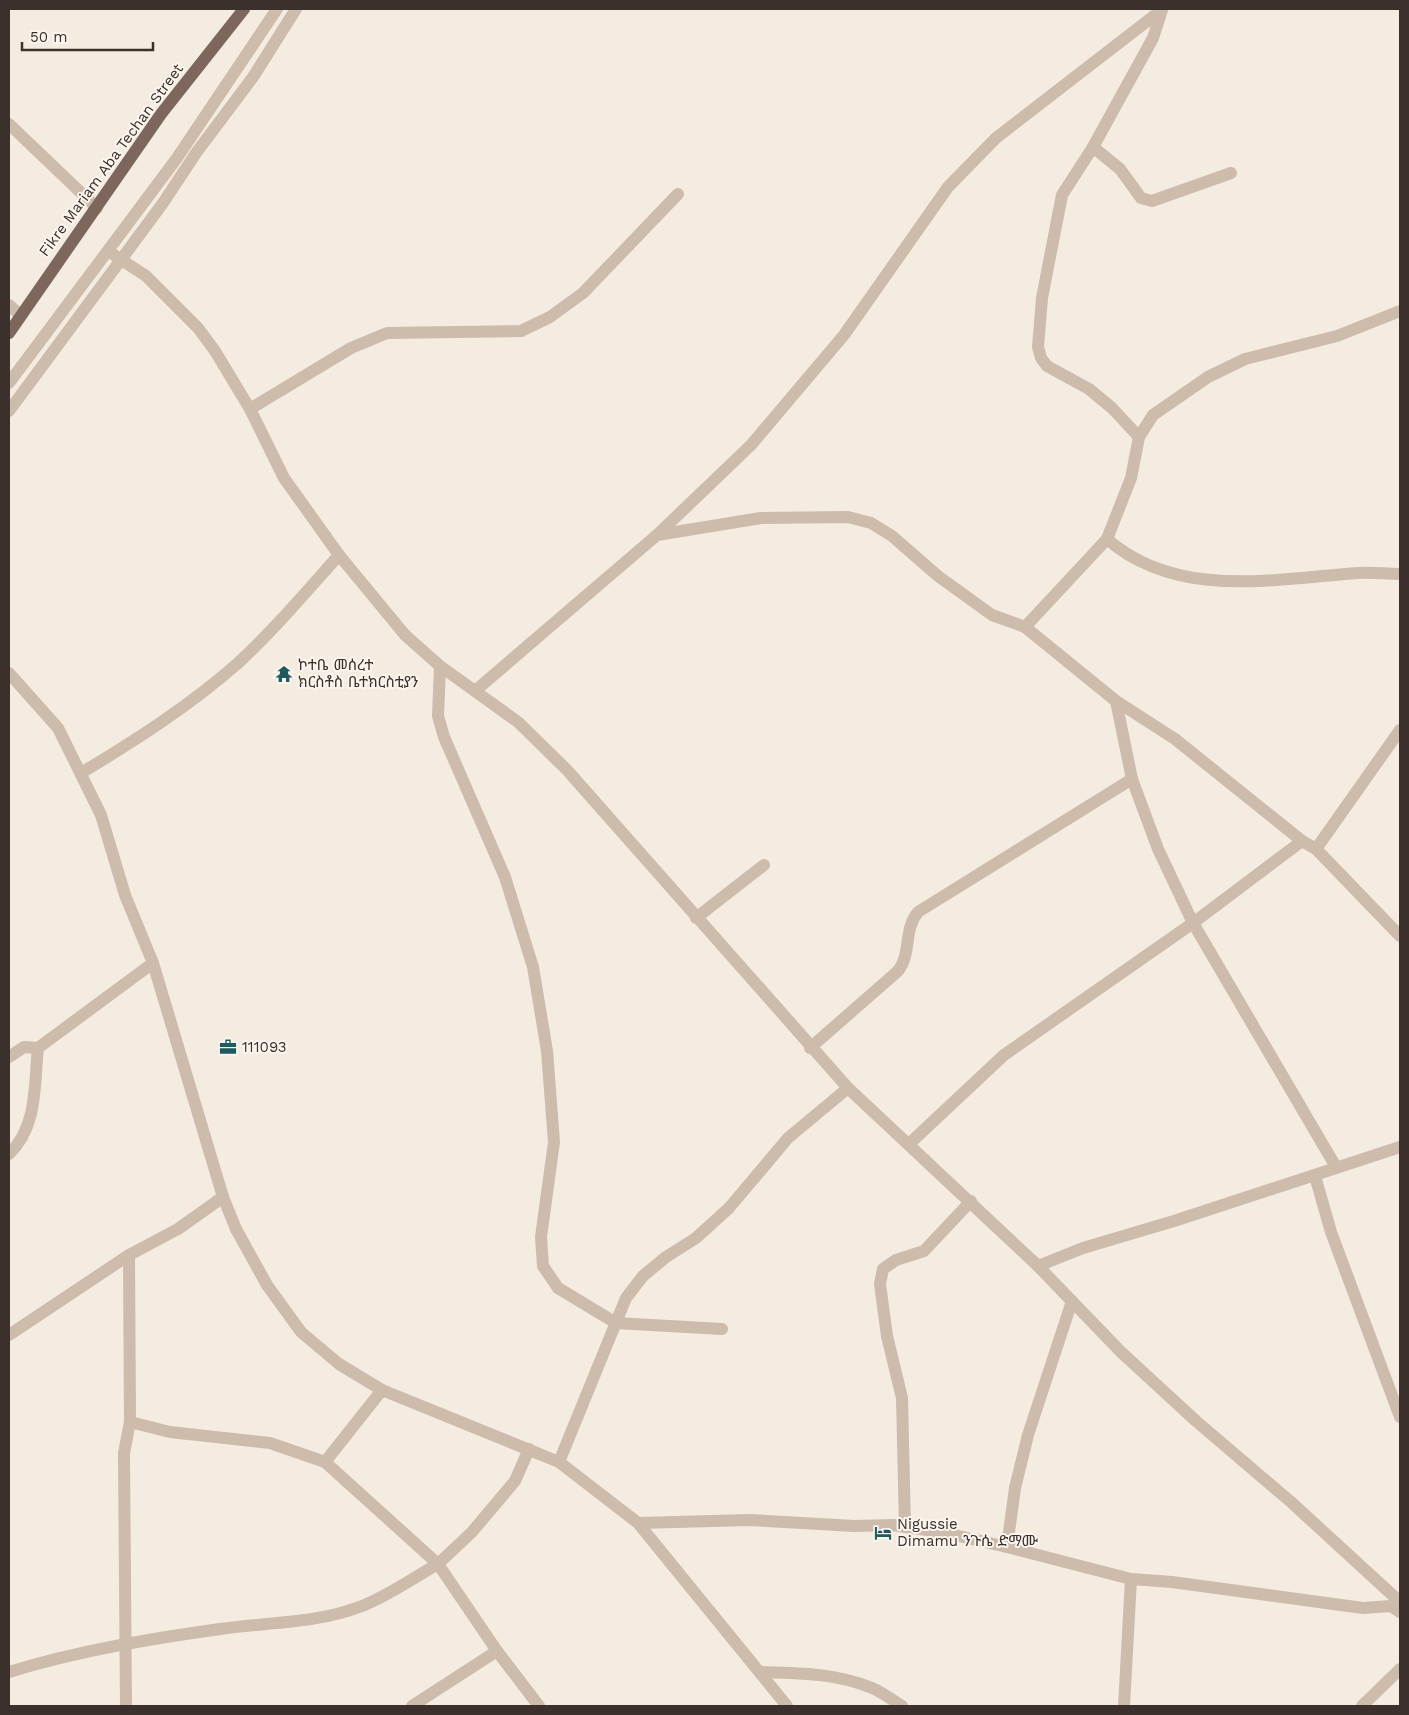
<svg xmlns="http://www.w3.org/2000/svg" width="1409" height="1715" font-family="'Work Sans','Noto Sans Ethiopic',sans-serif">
<rect width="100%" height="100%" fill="#f4ebe1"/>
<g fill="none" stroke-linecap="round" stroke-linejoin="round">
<g stroke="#cdbbac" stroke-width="12">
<polyline points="9,124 97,208"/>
<polyline points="1093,147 1120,169 1141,198 1152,201 1231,173"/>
<polyline points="108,251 146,276 198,328 215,351 250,409 284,478 339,555 405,635 440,666 518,722 567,770 848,1088 1038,1266 1121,1352 1196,1421 1291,1502 1400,1602"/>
<polyline points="9,305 20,315"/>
<polyline points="9,383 177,158 277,9"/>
<polyline points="250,409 351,348 387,333 521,331 550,317 583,293 678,194"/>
<polyline points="9,411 163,203 196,153 253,77 296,9"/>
<polyline points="1139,437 1112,408 1089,389 1047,366 1041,358 1038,347 1042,298 1062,195 1093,147 1153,38 1162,10"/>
<polyline points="657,535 751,445 844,335 948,187 996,138 1159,12"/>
<polyline points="1107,539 1131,478 1139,437 1153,415 1208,377 1245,359 1337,336 1400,311"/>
<polyline points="1025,627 1116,701 1175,739 1302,841 1316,849 1400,936"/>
<polyline points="440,666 438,716 444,737 505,877 533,967 547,1051 554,1142 541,1237 543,1266 558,1288 616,1323 722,1329"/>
<polyline points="9,673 58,728 101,815 125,895 153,963 223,1197 236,1229 267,1285 301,1332 339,1364 382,1390 559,1462 638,1523 787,1706"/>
<path d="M475 691 657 535 761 518 848 517 871 523 892 536 938 576 992 615 1025 627 1107 539C1177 600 1274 579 1358 573 1372 572 1386 574 1400 574"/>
<polyline points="1116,701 1132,779 1158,849 1193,923 1336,1167"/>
<path d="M81 773C136 740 189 706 237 664 273 631 306 592 339 555"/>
<polyline points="1316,849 1400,730"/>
<polyline points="696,918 764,865"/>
<path d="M810 1048 898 971C912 953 903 930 918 912L1132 779"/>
<polyline points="9,1057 24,1047 38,1048 153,963"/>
<polyline points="909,1144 1004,1055 1193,923 1302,841"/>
<path d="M9 1154C38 1127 34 1084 38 1048"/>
<polyline points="1315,1176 1331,1232 1400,1417"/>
<polyline points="1038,1266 1083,1248 1174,1221 1400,1147"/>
<polyline points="9,1335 129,1255"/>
<polyline points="130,1422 129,1255 178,1229 223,1197"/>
<polyline points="529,1449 515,1481 472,1532 438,1564 497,1651 539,1706"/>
<polyline points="559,1462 626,1298 643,1276 666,1257 696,1238 729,1208 788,1138 848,1088"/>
<polyline points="638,1523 749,1520 854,1526 893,1525 941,1532 1007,1547 1131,1579 1172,1582 1363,1608 1391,1606 1400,1612"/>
<polyline points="905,1527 902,1398 887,1336 880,1284 883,1269 896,1260 924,1251 971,1201"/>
<polyline points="1007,1547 1015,1488 1028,1435 1072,1301"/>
<path d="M9 1672C77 1651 149 1639 220 1629 268 1622 316 1624 362 1606 388 1596 413 1578 438 1564L325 1462"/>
<path d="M760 1672C798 1673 836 1673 872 1688 882 1692 892 1700 902 1706"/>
<polyline points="126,1706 124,1453 130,1422 170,1432 270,1443 325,1462 382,1390"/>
<polyline points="412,1706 497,1651"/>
<polyline points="1124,1706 1131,1579"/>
<polyline points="1362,1706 1400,1669"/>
</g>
<polyline stroke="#7d675c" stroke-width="12" points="9,333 161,114 244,9"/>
</g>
<defs>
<g id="temple-bare" transform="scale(1.35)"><path d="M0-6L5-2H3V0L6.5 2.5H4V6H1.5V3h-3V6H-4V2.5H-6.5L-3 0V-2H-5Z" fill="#1f5a5e" stroke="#fbf5ee" stroke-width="2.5" paint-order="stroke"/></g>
<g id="office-bare" transform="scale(1.35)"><path d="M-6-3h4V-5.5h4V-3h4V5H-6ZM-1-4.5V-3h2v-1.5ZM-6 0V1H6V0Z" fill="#1f5a5e" stroke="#fbf5ee" stroke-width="2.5" paint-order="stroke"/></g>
<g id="hotel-bare" transform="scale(1.35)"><path d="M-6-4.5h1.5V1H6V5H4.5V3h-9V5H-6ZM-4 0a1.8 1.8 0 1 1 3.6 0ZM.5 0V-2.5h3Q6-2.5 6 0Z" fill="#1f5a5e" stroke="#fbf5ee" stroke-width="2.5" paint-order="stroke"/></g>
</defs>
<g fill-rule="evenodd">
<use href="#temple-bare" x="284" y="674"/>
<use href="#office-bare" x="228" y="1047"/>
<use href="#hotel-bare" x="883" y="1533"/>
</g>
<g text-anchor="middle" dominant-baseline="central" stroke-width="4" stroke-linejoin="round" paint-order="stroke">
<g font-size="15" fill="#3b302b" stroke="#fbf5ee">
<text transform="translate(111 160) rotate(-54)">Fikre Mariam Aba Techan Street</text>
</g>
<g font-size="15" fill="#3b302b" stroke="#fbf5ee" text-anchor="start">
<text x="298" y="665">ኮተቤ መሰረተ<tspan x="298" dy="17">ክርስቶስ ቤተክርስቲያን</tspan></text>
<text x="242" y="1047">111093</text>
<text x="897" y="1524">Nigussie<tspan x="897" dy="17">Dimamu ንጉሴ ድማሙ</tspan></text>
</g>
</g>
<rect width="1409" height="1715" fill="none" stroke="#3b302b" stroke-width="20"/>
<path d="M22 42v8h131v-8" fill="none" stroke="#3b302b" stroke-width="2.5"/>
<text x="30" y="42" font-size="15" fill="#3b302b" stroke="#fbf5ee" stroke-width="4" paint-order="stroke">50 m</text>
</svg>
